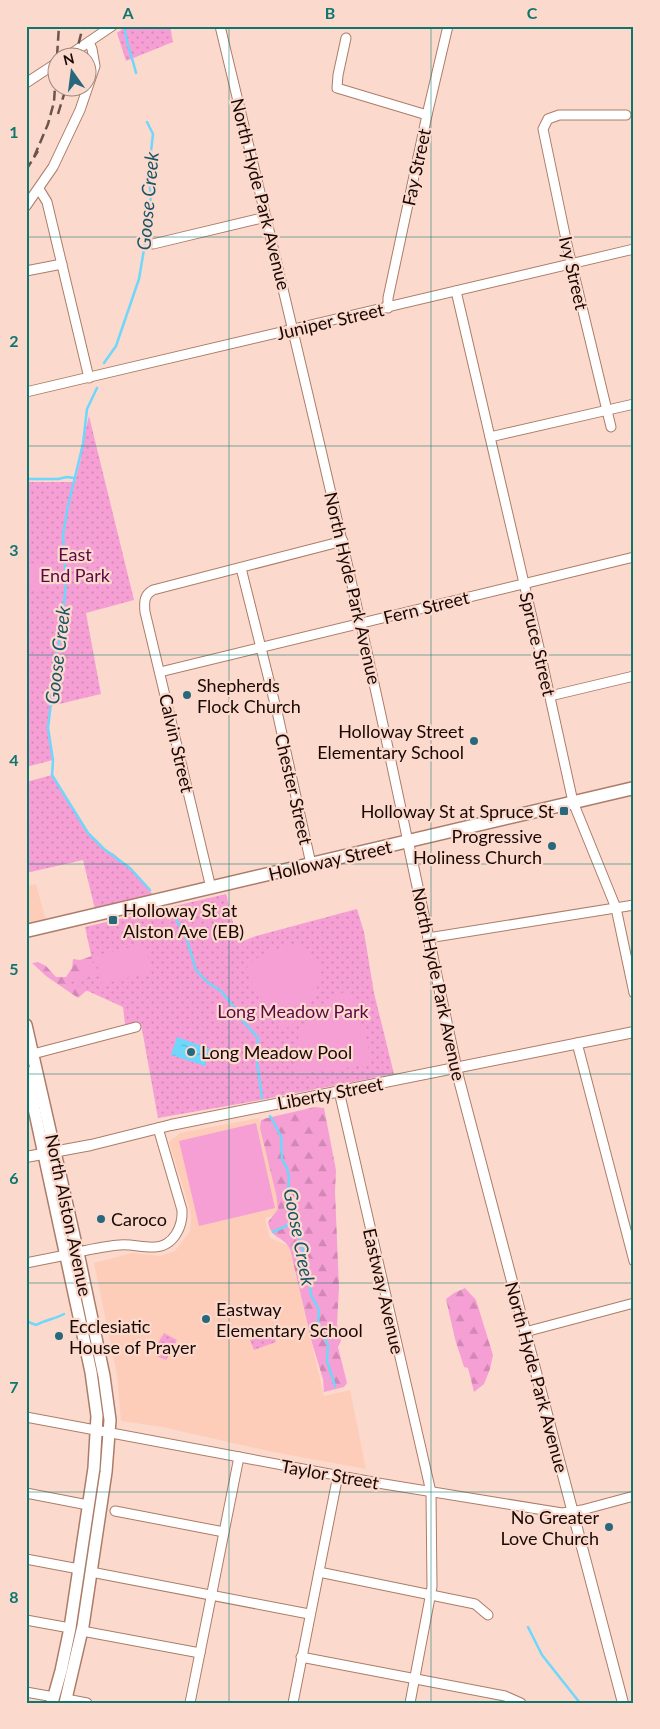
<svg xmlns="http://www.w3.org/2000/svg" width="660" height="1729" font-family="Lato,sans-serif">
<defs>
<pattern id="forest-firs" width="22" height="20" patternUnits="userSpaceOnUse" patternTransform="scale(1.25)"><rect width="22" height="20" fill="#f69fd5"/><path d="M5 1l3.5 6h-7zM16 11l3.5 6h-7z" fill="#d287b5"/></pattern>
<pattern id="park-dots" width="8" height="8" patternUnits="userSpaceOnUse" patternTransform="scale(1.25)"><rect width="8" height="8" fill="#f69fd5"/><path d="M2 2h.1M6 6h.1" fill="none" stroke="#d287b5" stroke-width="1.8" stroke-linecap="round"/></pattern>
<pattern id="water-ripples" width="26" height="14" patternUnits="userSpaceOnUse" patternTransform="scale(1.25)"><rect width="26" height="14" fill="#6ed7fb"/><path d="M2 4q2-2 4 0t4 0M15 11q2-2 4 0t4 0" fill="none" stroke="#5fb7d6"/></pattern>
</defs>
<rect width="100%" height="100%" fill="#fbdacd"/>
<g fill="#fecdb9">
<polygon points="36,884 46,921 26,926 26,886"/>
<polygon points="259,1118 280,1207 272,1216 265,1218 270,1238 289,1246 324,1396 350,1390 366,1469 273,1452 162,1427 121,1421 117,1375 94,1263 132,1253 160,1256 175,1251 190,1231 191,1220 190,1210 169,1142 180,1133"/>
</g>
<g fill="url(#forest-firs)">
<polygon points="92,956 99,991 86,991 78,998 46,976 32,963 38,962 46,966 56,977 66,977 72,968 73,959 80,960"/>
<path d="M315 1107 324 1108 336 1170 335 1191 339 1288 337 1324 341 1341 338 1347 347 1383 344 1387 324 1392 323 1379 312 1343 290 1249C283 1235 271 1240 268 1222L278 1209 276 1194 260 1128 261 1120 267 1118Z"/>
<polygon points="465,1288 476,1300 493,1355 490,1369 484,1384 474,1392 468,1368 464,1367 455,1339 446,1299 454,1293"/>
</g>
<g fill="url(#park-dots)">
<polygon points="126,26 170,26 173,42 126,61 117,33"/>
<polygon points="89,416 134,600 86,613 101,694 51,706 48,734 53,760 26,767 26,482 75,482 81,458 80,452"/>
<polygon points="52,775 88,833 104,849 114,854 140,878 153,895 95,909 83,860 26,873 26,782"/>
<polygon points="226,894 238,943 256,936 357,909 364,932 374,993 394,1074 250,1102 158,1118 141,1024 125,1024 123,1007 68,982 96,978 85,927"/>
<polygon points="273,1332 276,1342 254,1350 250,1340"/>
<polygon points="164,1333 177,1340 166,1360 156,1356 158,1343"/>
</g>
<g fill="#f69fd5">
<polygon points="40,562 44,589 32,590 28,564"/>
<polygon points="145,944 152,972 102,984 95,956"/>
<path d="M296 944 321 964C319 993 309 1017 281 1031L256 993 246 970C253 954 281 949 296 944Z"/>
<path d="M349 990 366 1037 370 1056 365 1063 346 1068 297 1074C292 1029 307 1007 349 990Z"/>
<polygon points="256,1123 275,1208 199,1226 179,1141"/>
</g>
<polygon fill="url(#water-ripples)" points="177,1037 210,1049 205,1066 171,1055"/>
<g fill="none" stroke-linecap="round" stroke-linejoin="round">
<g stroke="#6ed7fb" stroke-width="2.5">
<path d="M125 30C126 44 133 59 136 73"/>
<polyline points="104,363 116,346 139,279 151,208 149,168 153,134 147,122"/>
<polyline points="97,388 87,409 83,444 68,506 63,535 66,582 61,635 57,652 48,728 53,760 52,775 88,833 104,849 130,868 150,890"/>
<polyline points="26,479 58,479 67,477 74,478"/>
<polyline points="172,911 187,940 196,970 207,982 221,991 234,1007 242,1020 258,1038 257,1061 262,1098"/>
<polyline points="270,1116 281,1136 282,1160 287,1168 289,1177 288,1193 301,1228 299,1241 304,1253 304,1264 309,1277 311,1295 319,1310 318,1322 328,1345 327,1361 335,1386"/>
<polyline points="273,1232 288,1225 296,1213"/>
<path d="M26 1321 36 1325C45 1320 55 1319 64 1314"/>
<polyline points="528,1627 542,1655 580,1703"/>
</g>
<g stroke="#ad7c68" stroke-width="11">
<g id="minor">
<path d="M220 26C285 297 351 568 408 842"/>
<polyline points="346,38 338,75 337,88 427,115"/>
<polyline points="65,58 112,26"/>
<polyline points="26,83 58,62"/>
<polyline points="39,189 47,202 89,378"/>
<polyline points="26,206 53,167 80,110 95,66 92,49 89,42"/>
<polyline points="153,244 266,217"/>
<polyline points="26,271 62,264"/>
<polyline points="456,291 540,652 573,802 616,908 634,993"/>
<polyline points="388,308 388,298 427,115 448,26"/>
<polyline points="26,392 634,249"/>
<polyline points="611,427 568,249 543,129 548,119 559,115 626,115"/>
<polyline points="490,437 634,404"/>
<polyline points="241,568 278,716 311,864"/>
<polyline points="160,672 634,557"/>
<polyline points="550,696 634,676"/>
<path d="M211 888 145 612C144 602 144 595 153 590L343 541"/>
<polyline points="428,938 634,905"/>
<polyline points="577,1043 634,1261"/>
<polyline points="33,1054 136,1027"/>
<polyline points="339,1091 431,1492 432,1587 410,1703"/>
<path d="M78 1252C92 1249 106 1246 120 1245 132 1244 144 1248 155 1247 174 1246 183 1226 182 1210L158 1128"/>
<polyline points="26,1263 66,1255"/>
<polyline points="525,1332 634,1303"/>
<polyline points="26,1417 378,1483 562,1513 582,1510 634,1496"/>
<polyline points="26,1493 88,1505"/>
<polyline points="115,1511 224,1532"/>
<polyline points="26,1559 79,1569"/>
<polyline points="91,1572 309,1614"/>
<polyline points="319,1572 475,1604 488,1615"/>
<polyline points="26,1620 70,1628"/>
<polyline points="82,1631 200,1653"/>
<polyline points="301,1657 505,1696 521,1703"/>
<polyline points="26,1692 54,1697"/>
<polyline points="66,1699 87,1703"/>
<polyline points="190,1703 239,1457"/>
<polyline points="293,1703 338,1475"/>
</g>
</g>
<g stroke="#ad7c68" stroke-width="12">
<g id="tertiary">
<polyline points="408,842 458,1076 623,1703"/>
<polyline points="26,1157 91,1145 171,1125 634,1032"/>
</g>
</g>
<g stroke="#ad7c68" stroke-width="14">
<g id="secondary">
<polyline points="26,1025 80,1262 104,1376 110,1420 106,1472 83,1626 65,1703"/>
<polyline points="26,1071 91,1372 97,1416 94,1468 70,1628 61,1671 52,1703"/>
</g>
</g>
<g stroke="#ad7c68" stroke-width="15">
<polyline id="primary" points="26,931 634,788"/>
</g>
<use href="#minor" stroke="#fff" stroke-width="9"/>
<use href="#tertiary" stroke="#fff" stroke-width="10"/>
<use href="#secondary" stroke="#fff" stroke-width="11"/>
<use href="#primary" stroke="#fff" stroke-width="12"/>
<g stroke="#6b544c" stroke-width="2.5" stroke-dasharray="10 5" stroke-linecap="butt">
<polyline points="75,58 83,26"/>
<polyline points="58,114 66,88"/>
<polyline points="34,157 48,124 54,102 59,26"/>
<polyline points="26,170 38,151"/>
</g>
</g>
<path fill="none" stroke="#0f766e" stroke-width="1" stroke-opacity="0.55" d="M229 26V1703M431 26V1703M26 237H634M26 446H634M26 655H634M26 864H634M26 1074H634M26 1283H634M26 1492H634"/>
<g fill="#28687d" stroke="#fbdacd" stroke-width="2">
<circle cx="187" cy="695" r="5"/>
<circle cx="474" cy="741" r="5"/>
<rect x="559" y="806" width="10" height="10" rx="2.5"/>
<circle cx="552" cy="846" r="5"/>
<rect x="108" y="915" width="10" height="10" rx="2.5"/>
<circle cx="191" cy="1052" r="5"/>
<circle cx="101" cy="1219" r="5"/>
<circle cx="206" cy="1319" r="5"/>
<circle cx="59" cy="1336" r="5"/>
<circle cx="609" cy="1527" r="5"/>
</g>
<g text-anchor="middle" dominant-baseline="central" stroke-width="4.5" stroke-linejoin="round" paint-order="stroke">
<g font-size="18" fill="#190803" stroke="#fbdacd">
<text transform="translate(416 167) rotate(-78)">Fay Street</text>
<text transform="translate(261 194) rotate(76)">North Hyde Park Avenue</text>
<text transform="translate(574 273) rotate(77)">Ivy Street</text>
<text transform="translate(330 321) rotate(-13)">Juniper Street</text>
<text transform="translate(353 588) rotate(77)">North Hyde Park Avenue</text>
<text transform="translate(426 607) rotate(-14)">Fern Street</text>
<text transform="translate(538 644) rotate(77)">Spruce Street</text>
<text transform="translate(177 743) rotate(77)">Calvin Street</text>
<text transform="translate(294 789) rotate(77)">Chester Street</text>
<text transform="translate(330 860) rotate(-13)">Holloway Street</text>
<text transform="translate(439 984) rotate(78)">North Hyde Park Avenue</text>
<text transform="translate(330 1093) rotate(-11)">Liberty Street</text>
<text transform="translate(69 1215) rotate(78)">North Alston Avenue</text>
<text transform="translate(384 1291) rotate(77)">Eastway Avenue</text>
<text transform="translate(537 1377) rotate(75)">North Hyde Park Avenue</text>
<text transform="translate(330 1474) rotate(10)">Taylor Street</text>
</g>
<g font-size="18" fill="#5e0747" stroke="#fbdacd">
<text x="75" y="554">East<tspan x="75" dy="21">End Park</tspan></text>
<text x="293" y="1011">Long Meadow Park</text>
</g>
<g font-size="18" fill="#190803" stroke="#fbdacd" text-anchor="start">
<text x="197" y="685">Shepherds<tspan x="197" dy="21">Flock Church</tspan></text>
<text x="464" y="731" text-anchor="end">Holloway Street<tspan x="464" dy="21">Elementary School</tspan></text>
<text x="554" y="811" text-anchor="end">Holloway St at Spruce St</text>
<text x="542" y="836" text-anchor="end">Progressive<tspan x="542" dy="21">Holiness Church</tspan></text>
<text x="123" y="910">Holloway St at<tspan x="123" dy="21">Alston Ave (EB)</tspan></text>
<text x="201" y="1052">Long Meadow Pool</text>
<text x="111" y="1219">Caroco</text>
<text x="216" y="1309">Eastway<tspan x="216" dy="21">Elementary School</tspan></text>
<text x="69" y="1326">Ecclesiatic<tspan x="69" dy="21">House of Prayer</tspan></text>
<text x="599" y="1517" text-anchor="end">No Greater<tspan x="599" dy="21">Love Church</tspan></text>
</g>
<g font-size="19" font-style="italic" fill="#195467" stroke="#fbdacd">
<text transform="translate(147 201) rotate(-85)">Goose Creek</text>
<text transform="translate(57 655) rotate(-83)">Goose Creek</text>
<text transform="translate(300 1237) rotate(79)">Goose Creek</text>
</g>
</g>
<rect width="660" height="1729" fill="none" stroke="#fbdacd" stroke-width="55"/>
<g transform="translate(72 72) rotate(346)"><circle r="24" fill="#fbdacd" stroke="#a1867c"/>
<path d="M0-4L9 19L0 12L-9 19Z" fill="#28687d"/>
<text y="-8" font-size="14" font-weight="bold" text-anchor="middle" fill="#190803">N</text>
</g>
<rect x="28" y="28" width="604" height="1674" fill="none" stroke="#0f766e" stroke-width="2"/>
<g font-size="16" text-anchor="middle" font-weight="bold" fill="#0f766e">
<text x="128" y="19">A</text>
<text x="330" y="19">B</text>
<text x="532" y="19">C</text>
<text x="14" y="138">1</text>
<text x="14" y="347">2</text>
<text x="14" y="556">3</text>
<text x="14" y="766">4</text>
<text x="14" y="975">5</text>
<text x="14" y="1184">6</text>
<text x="14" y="1393">7</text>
<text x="14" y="1603">8</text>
</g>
</svg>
